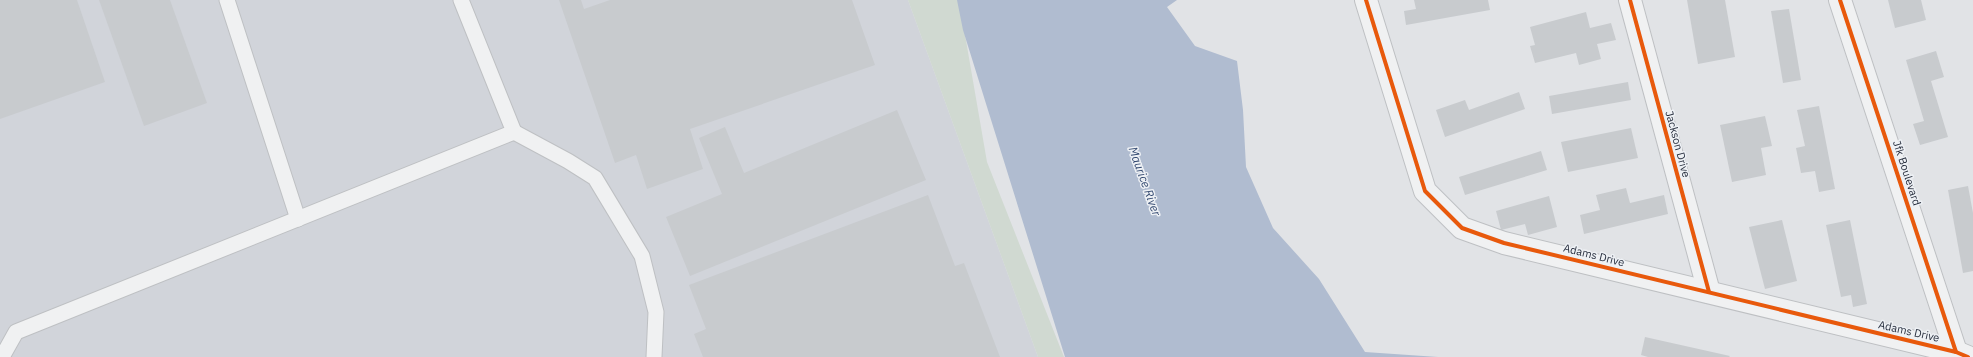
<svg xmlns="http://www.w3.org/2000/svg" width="1973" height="357" font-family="'IBM Plex Sans',sans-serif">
<rect width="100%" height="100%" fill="#e1e3e6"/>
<polygon fill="#d1d4da" points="0,0 908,0 1038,357 0,357"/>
<polygon fill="#d0d9d1" points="908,0 959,0 987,162 1064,357 1038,357"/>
<polygon fill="#b0bcd0" points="957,0 1177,0 1167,7 1195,46 1237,61 1243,110 1246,167 1273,228 1319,279 1365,352 1438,357 1065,357 963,30"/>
<g fill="#c8cbce">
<polygon points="0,0 77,0 105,82 0,119"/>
<polygon points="99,0 170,0 207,103 144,126"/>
<polygon points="559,0 581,0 584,9 610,0 852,0 875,65 690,129 703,169 647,189 636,155 615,163"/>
<polygon points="1414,0 1488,0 1490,10 1406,25 1404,11 1416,9"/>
<polygon points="1687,0 1725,0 1735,57 1698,64"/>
<polygon points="1888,0 1921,0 1926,20 1895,28"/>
<polygon points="1789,9 1801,80 1783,83 1771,11"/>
<polygon points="1586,12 1590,28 1611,23 1616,40 1597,44 1601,59 1579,65 1576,53 1535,63 1530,46 1535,45 1530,27"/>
<polygon points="1936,51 1944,77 1931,81 1948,137 1920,145 1913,124 1924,121 1906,60"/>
<polygon points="1628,82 1631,100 1552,114 1549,96"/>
<polygon points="1519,92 1525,109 1445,137 1436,110 1465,100 1469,110"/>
<polygon points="1819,106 1835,189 1819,192 1815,171 1801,173 1796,148 1805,146 1797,110"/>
<polygon points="897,110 926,180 690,276 666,217 722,194 699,138 725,127 744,173"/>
<polygon points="1765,116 1772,146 1761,148 1766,175 1732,182 1720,125"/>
<polygon points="1631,128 1638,158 1568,172 1561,142"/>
<polygon points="1541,151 1547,170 1465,195 1459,177"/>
<polygon points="1968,186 1973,213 1973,271 1963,273 1948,190"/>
<polygon points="1626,188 1630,203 1664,195 1668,214 1584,234 1580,215 1600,210 1596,195"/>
<polygon points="928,195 955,266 964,263 1000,357 703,357 694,334 706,329 689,285"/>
<polygon points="1549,196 1557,227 1528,235 1525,224 1501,230 1496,211"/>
<polygon points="1782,220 1797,281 1765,289 1749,227"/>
<polygon points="1850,220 1867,304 1853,307 1851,295 1841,297 1826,225"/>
<polygon points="1645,337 1730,356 1729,357 1648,357 1641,355"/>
</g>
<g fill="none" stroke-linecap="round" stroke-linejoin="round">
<g stroke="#bec0c3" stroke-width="17">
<g id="service">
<polyline points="227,0 298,219"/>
<polyline points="514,132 568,161 595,178 642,256 656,312 654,357"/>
<polyline points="2,357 16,332 514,132 461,0"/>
</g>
</g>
<g stroke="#bec0c3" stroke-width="24">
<g id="minor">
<polyline points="1366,0 1425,191 1462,228 1504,243 1956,352 1968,357"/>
<polyline points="1630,0 1709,292"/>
<polyline points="1840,0 1956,352"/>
</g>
</g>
<use href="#service" stroke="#f0f1f2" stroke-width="15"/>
<use href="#minor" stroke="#f0f1f2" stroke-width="22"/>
<g stroke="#eef1f5" stroke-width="6">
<g id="cycleway">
<polyline points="1366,0 1425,191 1462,228 1504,243 1956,352 1968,357"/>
<polyline points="1630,0 1709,292"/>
<polyline points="1840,0 1956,352"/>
</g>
</g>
<use href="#cycleway" stroke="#e8590c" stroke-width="4"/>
</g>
<g text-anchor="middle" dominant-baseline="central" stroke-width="3" stroke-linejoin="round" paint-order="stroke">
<g font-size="11" fill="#282f3e" stroke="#eef1f5">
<text transform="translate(1678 144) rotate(75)">Jackson Drive</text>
<text transform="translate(1907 173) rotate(72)">Jfk Boulevard</text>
<text transform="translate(1594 255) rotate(14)">Adams Drive</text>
<text transform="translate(1909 331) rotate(13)">Adams Drive</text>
</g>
<g font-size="12" font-style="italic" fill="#344a71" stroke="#eef1f5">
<text transform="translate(1145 181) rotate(70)">Maurice River</text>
</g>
</g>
</svg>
